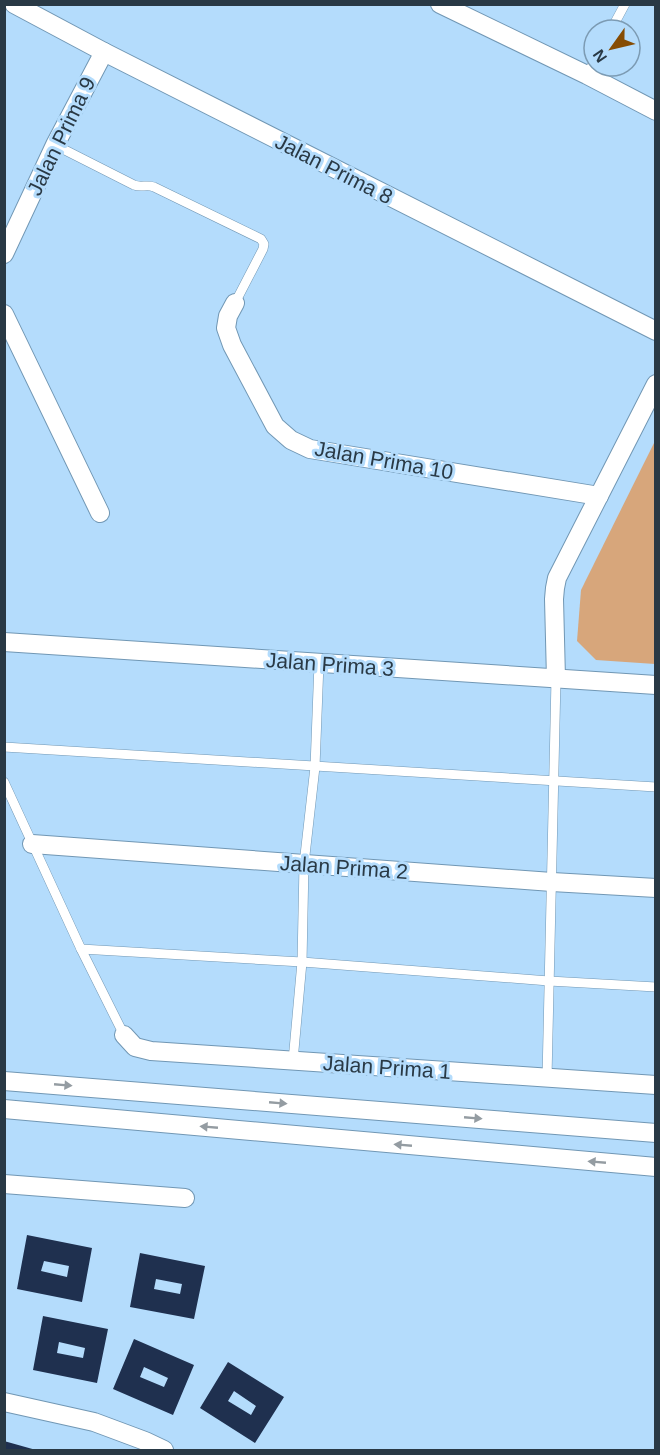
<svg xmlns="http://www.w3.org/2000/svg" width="660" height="1455" font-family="Helvetica,sans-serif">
<rect width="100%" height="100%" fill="#b4dcfc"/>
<polygon fill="#d7a67b" points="655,441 655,664 596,660 577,641 581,590"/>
<g fill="#1f304f" fill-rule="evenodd">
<path d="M27 1235 92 1248 82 1302 17 1289ZM44 1261 69 1266 67 1277 41 1271Z"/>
<path d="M140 1253 205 1266 194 1319 130 1307ZM156 1279 182 1284 180 1294 154 1289Z"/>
<path d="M43 1316 108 1329 97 1383 33 1370ZM59 1342 85 1348 83 1358 57 1353Z"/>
<path d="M134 1339 194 1365 173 1415 113 1389ZM144 1367 168 1378 164 1387 140 1377Z"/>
<path d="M228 1362 284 1397 255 1443 200 1408ZM234 1391 256 1406 251 1415 228 1401Z"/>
<polygon points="4,1441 36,1450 4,1450"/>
</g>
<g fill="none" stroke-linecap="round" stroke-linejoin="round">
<g stroke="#7197b4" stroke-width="10">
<g id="lane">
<polyline points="611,30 625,4"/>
<polyline points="587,75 594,62"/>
<path d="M55 145 134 185C141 188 147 184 154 187L261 239 264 244 263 249 235 303"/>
<polyline points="4,747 656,787"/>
<polyline points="4,782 81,949 124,1035"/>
<polyline points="81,949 302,962 549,981 656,987"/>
<polyline points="293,1061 302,962 304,864 315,767 319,663"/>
<polyline points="547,1078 556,679"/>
</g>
</g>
<g stroke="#7197b4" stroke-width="20">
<g id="street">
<polyline points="14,4 104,52 656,331"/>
<polyline points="440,4 587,75 656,111"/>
<polyline points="4,254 55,145 104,52"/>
<polyline points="235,303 228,316 226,328 232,345 275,426 291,440 310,449 599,496"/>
<polyline points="4,314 100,513"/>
<polyline points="4,642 656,685"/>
<polyline points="556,679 554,599 555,588 557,578 656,384"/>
<polyline points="32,844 552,882 656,888"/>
<polyline points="124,1035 135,1047 151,1051 656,1085"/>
<polyline points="4,1081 656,1133"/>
<polyline points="4,1109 656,1167"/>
<polyline points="4,1184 185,1198"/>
<polyline points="4,1402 94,1422 145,1441 164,1450"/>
</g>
</g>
<use href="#lane" stroke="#fff" stroke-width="9"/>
<use href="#street" stroke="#fff" stroke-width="18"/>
</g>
<defs><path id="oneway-solid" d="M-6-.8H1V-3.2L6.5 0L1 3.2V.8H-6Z" transform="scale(1.5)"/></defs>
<g fill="#949ca2">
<use href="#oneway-solid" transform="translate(63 1085) rotate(5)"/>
<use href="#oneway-solid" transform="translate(278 1103) rotate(5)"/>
<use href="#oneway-solid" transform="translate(473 1118) rotate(5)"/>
<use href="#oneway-solid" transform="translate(209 1127) rotate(-175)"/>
<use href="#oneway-solid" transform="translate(403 1145) rotate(-175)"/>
<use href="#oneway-solid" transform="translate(597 1162) rotate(-175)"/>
</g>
<g text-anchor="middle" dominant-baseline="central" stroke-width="6" stroke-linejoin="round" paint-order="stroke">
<g font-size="21" fill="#293945" stroke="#b4dcfc">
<text transform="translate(61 136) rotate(-64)">Jalan Prima 9</text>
<text transform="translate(334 169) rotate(27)">Jalan Prima 8</text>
<text transform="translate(384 460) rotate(10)">Jalan Prima 10</text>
<text transform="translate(330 664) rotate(4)">Jalan Prima 3</text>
<text transform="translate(344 867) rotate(4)">Jalan Prima 2</text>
<text transform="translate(387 1067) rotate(4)">Jalan Prima 1</text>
</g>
</g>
<rect width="660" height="1455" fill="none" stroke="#293945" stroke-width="12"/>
<g transform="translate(612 48) rotate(236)"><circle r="28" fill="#b4dcfc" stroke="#7c9bb3" stroke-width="1.5"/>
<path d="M0-4.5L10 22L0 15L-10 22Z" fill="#864c03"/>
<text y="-9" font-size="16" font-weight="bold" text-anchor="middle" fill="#293945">N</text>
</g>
</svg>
